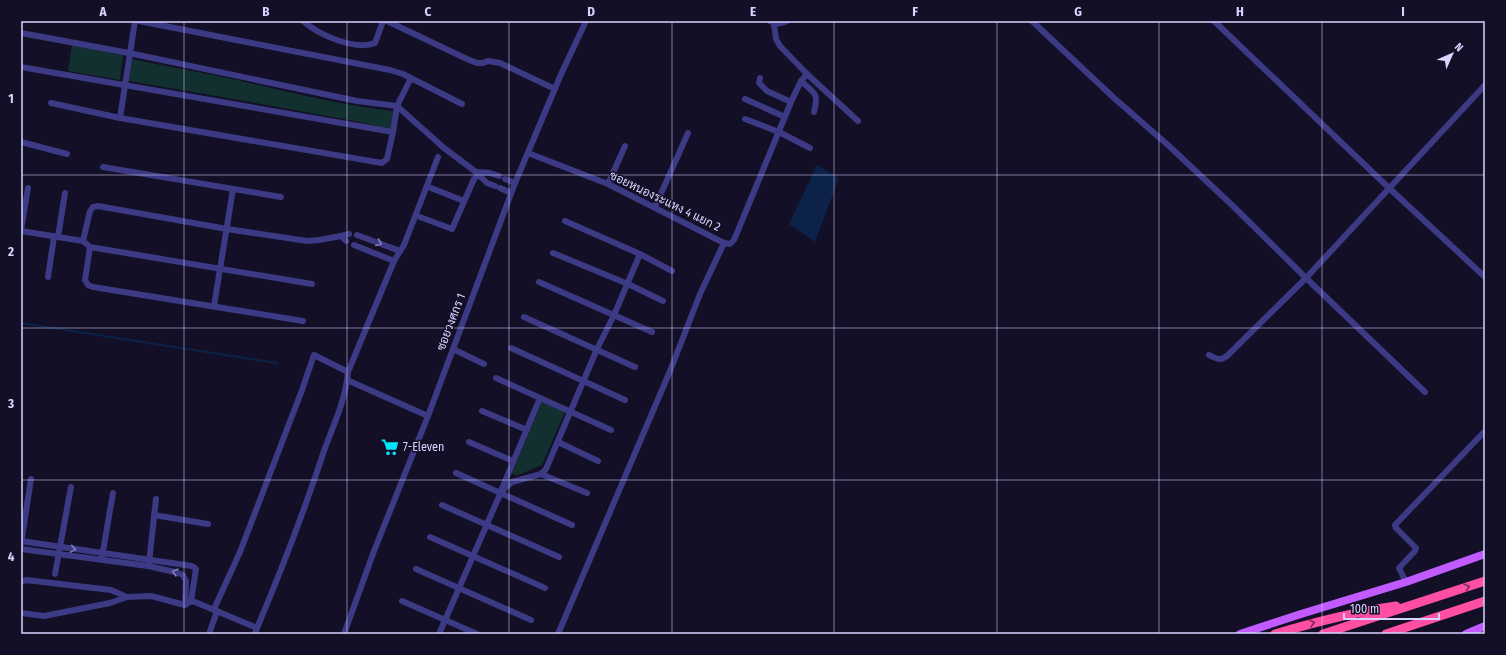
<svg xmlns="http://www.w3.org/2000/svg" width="1506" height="655" font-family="'Fira Sans Condensed',Sarabun,sans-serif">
<rect width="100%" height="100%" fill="#130f26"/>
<g fill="#12302f">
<polygon points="72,45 123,55 120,80 68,71"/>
<path d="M132 59C167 67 202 72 237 80 289 92 340 105 393 111L391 129 354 121 245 101 129 81Z"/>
<polygon points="542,402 565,412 542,465 516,476 512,473"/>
</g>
<polygon fill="#0c2248" points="817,165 839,178 815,242 789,224"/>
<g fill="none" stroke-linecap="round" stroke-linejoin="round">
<polyline stroke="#0c2248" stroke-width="2" points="21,323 277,363"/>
<g stroke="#3d3a85" stroke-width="6">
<polyline points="139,21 390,70 403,74 462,104"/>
<path d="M303 21C319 35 355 51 375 43L383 21"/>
<polyline points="387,21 467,59 477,63 483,63 488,61 500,63 555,89"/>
<path d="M770 21C776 25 780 24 787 21"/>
<polyline points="1032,21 1114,98 1169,146 1233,206 1306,278 1425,392"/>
<polyline points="1214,21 1389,188 1485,277"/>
<polyline points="774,24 776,39 780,46 807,74 858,121"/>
<polyline points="21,33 129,53 357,101 397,106 444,148 476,172 487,183 495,186"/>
<polyline points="21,67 393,132 397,106 411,78"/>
<polyline points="760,78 759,83 767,91 791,102"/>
<path d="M801 81C815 94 819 93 814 112"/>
<polyline points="745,99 785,117"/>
<polyline points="51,103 120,118 382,163 387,159 393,132"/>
<polyline points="120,118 135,21"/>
<polyline points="745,119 779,132 810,148"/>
<polyline points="21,142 67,154"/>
<polyline points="528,153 608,184 724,243 730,244 734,240 791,102 801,81 807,74"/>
<polyline points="103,167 281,197"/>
<polyline points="476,172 490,173 499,176"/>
<polyline points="505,179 515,183"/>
<polyline points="608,184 625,146"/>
<polyline points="431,188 464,201"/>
<polyline points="500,188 511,193"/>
<polyline points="655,207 688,133"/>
<polyline points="420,217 452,229 474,179 479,175"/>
<polyline points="565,221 640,254 672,271"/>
<polyline points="21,230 28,188"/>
<polyline points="21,231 83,241 90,247 312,284"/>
<polyline points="357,235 400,251"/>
<polyline points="58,237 65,193"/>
<polyline points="83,241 90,211 93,207 98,206 227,229 307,241 319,240 341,236"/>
<polyline points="346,241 341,236 349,234"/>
<polyline points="354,245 394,261"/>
<polyline points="90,247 85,280 88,285 93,287 303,321"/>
<polyline points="553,253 628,284 663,301"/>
<polyline points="48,277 54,237"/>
<polyline points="539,282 652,332"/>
<polyline points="214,306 233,189"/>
<polyline points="524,317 635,367"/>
<polyline points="511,348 625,400"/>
<polyline points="453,349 484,364"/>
<path d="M1209 355C1217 359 1220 361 1227 356L1306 278 1485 85"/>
<polyline points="496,378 611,430"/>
<polyline points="347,380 428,416"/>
<polyline points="482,411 527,430"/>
<polyline points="469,442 513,461"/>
<polyline points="558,442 598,461"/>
<polyline points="456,473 572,525"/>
<polyline points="541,474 587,493"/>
<polyline points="501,491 540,398"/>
<polyline points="442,505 559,557"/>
<polyline points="154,515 208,524"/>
<polyline points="430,537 545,588"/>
<polyline points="21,541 192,566 196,569 191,601"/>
<polyline points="21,544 31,479"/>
<polyline points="21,549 148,566 175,572 183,575 186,581 185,605"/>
<polyline points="102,557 113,493"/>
<polyline points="149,563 156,499"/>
<polyline points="416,569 531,620"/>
<polyline points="55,574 71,487"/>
<polyline points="21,582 26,580 111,590 127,597"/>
<polyline points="1406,582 1399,568 1415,551 1416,548 1396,528 1395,525 1485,431"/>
<polyline points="402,601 477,634"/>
<polyline points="214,609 240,552 302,390 314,355 348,372"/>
<polyline points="21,613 44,616 110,603 127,597 151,596 185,605 191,601 195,602 257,628 255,634"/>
<path d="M257 628C282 569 305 509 325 448 334 424 346 398 348 372L394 261 404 245 438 157"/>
<polyline points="209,634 217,611"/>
<polyline points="344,634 374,551 428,416 515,183 562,72 586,21"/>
<polyline points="439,634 501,492 512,482 541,474 546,469 597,349 614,315 640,254"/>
<polyline points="558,634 670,371 700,294 724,243"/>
</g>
<g stroke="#c25bff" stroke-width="8">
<polyline points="1240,634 1301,614 1406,582 1485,554"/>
<polyline points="1466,634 1485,626"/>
</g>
<g stroke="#ff4fa3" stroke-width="9">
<path d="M1275 634C1315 622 1355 612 1396 606"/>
<polyline points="1323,634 1485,581"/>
<polyline points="1386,634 1485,601"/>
</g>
</g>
<defs><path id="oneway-chevron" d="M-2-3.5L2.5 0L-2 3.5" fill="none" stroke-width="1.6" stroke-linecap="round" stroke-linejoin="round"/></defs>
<g stroke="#837fbc">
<use href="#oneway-chevron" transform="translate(379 243) rotate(21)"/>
<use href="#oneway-chevron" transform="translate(73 549) rotate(9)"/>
<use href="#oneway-chevron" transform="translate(175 572) rotate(-164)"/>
</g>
<g stroke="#7d2c5e">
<use href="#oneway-chevron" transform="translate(1467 587) rotate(-18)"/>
<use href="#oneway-chevron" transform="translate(1312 623) rotate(-15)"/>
</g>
<path fill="none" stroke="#d9d4ff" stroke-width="1" stroke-opacity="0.55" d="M184 21V634M347 21V634M509 21V634M672 21V634M834 21V634M997 21V634M1159 21V634M1322 21V634M21 175H1485M21 328H1485M21 480H1485"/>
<defs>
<g id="supermarket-bare" transform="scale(1.38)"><path d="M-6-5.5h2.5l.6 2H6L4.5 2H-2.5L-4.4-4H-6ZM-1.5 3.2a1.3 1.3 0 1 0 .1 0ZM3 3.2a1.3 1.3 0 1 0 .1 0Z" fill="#00e5ff" stroke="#130f26" stroke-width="2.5" paint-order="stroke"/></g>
</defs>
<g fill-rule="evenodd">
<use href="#supermarket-bare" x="390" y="447"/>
</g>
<g text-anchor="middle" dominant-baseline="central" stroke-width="3" stroke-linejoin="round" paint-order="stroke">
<g font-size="12" fill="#d9d4ff" stroke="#130f26">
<text transform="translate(665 201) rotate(26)">ซอยหนองระแหง 4 แยก 2</text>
<text transform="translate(451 322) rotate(-69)">ซอยวงศกร 1</text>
</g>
<g font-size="12" fill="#d9d4ff" stroke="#130f26" text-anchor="start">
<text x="403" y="447">7-Eleven</text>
</g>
</g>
<rect width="1506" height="655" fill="none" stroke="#130f26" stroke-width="44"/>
<g transform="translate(1452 54) rotate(45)" stroke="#130f26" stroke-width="3" paint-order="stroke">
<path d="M0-3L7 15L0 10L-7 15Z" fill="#d9d4ff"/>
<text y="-6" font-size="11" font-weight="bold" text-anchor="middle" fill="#d9d4ff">N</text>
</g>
<path d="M1344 613v6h95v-6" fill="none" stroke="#d9d4ff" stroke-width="2"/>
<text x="1350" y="613" font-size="12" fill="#d9d4ff" stroke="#130f26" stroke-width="3" paint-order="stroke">100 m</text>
<rect x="22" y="22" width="1462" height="611" fill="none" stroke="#d9d4ff" stroke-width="1.5"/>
<g font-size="13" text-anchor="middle" font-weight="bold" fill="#d9d4ff">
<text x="103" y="16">A</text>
<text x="266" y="16">B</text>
<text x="428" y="16">C</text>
<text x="591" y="16">D</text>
<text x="753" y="16">E</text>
<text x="915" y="16">F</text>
<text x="1078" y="16">G</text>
<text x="1240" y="16">H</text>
<text x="1403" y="16">I</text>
<text x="11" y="103">1</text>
<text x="11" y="256">2</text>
<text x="11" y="408">3</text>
<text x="11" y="561">4</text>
</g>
</svg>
